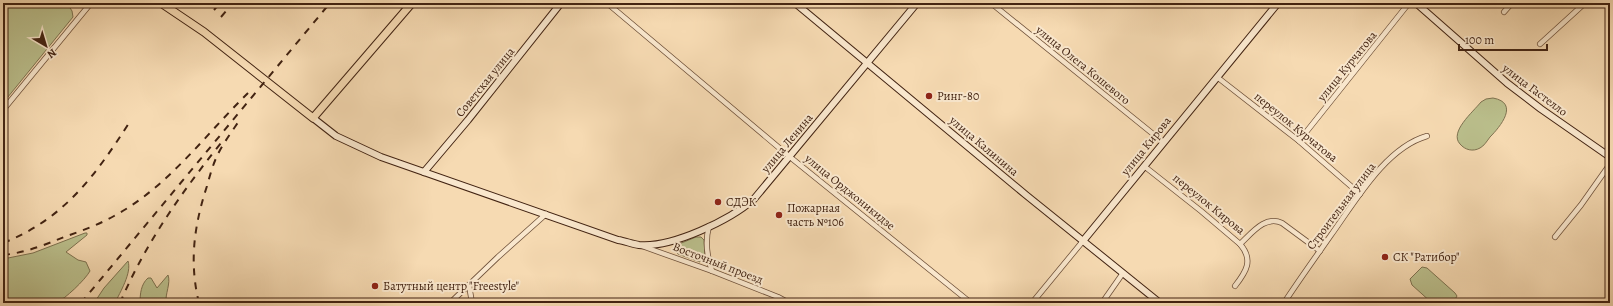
<svg xmlns="http://www.w3.org/2000/svg" width="1613" height="306" font-family="Alegreya,serif">
<rect width="100%" height="100%" fill="#f6dab2"/>
<filter id="stains"><feTurbulence type="fractalNoise" baseFrequency=".005" numOctaves="4"/><feColorMatrix values="0 0 0 0 .2 0 0 0 0 .09 0 0 0 0 .02 0 0 0 .5 -.17"/></filter>
<radialGradient id="worn" r=".72"><stop offset=".6" stop-color="#630" stop-opacity="0"/><stop offset="1" stop-color="#630" stop-opacity=".3"/></radialGradient>
<g fill="#bbc08d" stroke="#7e7250">
<polygon points="3,3 67,3 72,11 73,17 3,103"/>
<path d="M1493 98C1520 103 1500 127 1490 137 1487 141 1484 146 1480 148 1473 152 1465 150 1460 144 1449 132 1473 112 1481 102L1486 99Z"/>
<path d="M85 233H87V235L66 252 78 260 86 262 90 271C85 280 65 299 56 303 50 305 12 303 3 303V259L33 253Z"/>
<polygon points="696,237 701,237 704,240 705,257 700,262 678,254 675,250 679,244"/>
<path d="M128 261C132 273 120 292 115 303H94L104 288Z"/>
<polygon points="1422,267 1427,268 1455,293 1457,296 1453,303 1432,303 1412,285 1410,279"/>
<path d="M168 275C171 283 165 294 166 303H140C140 294 141 284 148 278H151L157 288Z"/>
</g>
<g fill="none" stroke-linecap="round" stroke-linejoin="round">
<g stroke="#6f513a" stroke-width="6">
<g id="street">
<polyline points="607,3 790,157 971,303"/>
<polyline points="991,3 1163,142"/>
<polyline points="1504,12 1512,3"/>
<polyline points="1540,44 1585,3"/>
<polyline points="1217,77 1299,141 1360,194"/>
<polyline points="3,110 91,3"/>
<polyline points="1299,141 1409,3"/>
<path d="M1144 166 1201 211 1240 244C1252 233 1265 215 1282 223L1320 251"/>
<path d="M709 226C705 241 707 257 712 271"/>
<polyline points="1555,237 1581,205 1610,164"/>
<polyline points="642,246 712,271 778,297 789,303"/>
<polyline points="469,285 472,303"/>
<path d="M1235 286C1246 272 1254 260 1240 244"/>
<polyline points="450,303 498,257 546,214"/>
<polyline points="1032,303 1083,241"/>
<polyline points="1102,303 1123,273"/>
<path d="M1284 303C1299 280 1315 258 1331 235 1355 202 1385 148 1427 136"/>
</g>
</g>
<g stroke="#422312" stroke-width="8">
<g id="secondary">
<polyline points="795,3 1026,195 1160,303"/>
<polyline points="1416,3 1507,83 1541,109 1610,157"/>
<path d="M313 118 336 136 381 157 618 240C625 241 632 244 639 245 672 248 730 220 754 199L917 3"/>
<polyline points="424,172 468,120 561,3"/>
<polyline points="1083,241 1278,3"/>
</g>
</g>
<g stroke="#422312" stroke-width="9">
<polyline id="primary" points="161,3 204,32 313,118 412,3"/>
</g>
<use href="#street" stroke="#f9e7cd" stroke-width="4.5"/>
<use href="#secondary" stroke="#f9e7cd" stroke-width="6"/>
<use href="#primary" stroke="#f6dab2" stroke-width="7"/>
<g stroke="#422312" stroke-width="2" stroke-dasharray="7 7" stroke-linecap="butt">
<polyline points="214,10 220,3"/>
<polyline points="221,17 233,3"/>
<path d="M3 243C64 219 95 176 129 123"/>
<path d="M3 255C24 253 45 245 64 237 81 231 98 225 114 216 168 187 205 135 248 93"/>
<polyline points="81,303 330,3"/>
<path d="M120 303C145 244 181 193 221 143"/>
<path d="M199 303C189 262 194 226 207 186 210 175 213 164 218 154 224 142 233 130 241 118"/>
</g>
</g>
<g fill="#8f2418" stroke="#f9e7cd" stroke-width="1.5">
<circle cx="929" cy="96" r="4"/>
<circle cx="718" cy="202" r="4"/>
<circle cx="779" cy="215" r="4"/>
<circle cx="1385" cy="257" r="4"/>
<circle cx="375" cy="286" r="4"/>
</g>
<g text-anchor="middle" dominant-baseline="central" stroke-width="4" stroke-linejoin="round" paint-order="stroke">
<g font-size="12" fill="#422312" stroke="#f9e7cd">
<text transform="translate(1083 65) rotate(39)">улица Олега Кошевого</text>
<text transform="translate(1347 66) rotate(-51)">улица Курчатова</text>
<text transform="translate(485 82) rotate(-51)">Советская улица</text>
<text transform="translate(1535 90) rotate(37)">улица Гастелло</text>
<text transform="translate(1296 127) rotate(39)">переулок Курчатова</text>
<text transform="translate(787 143) rotate(-50)">улица Ленина</text>
<text transform="translate(984 146) rotate(40)">улица Калинина</text>
<text transform="translate(1146 146) rotate(-51)">улица Кирова</text>
<text transform="translate(850 192) rotate(39)">улица Орджоникидзе</text>
<text transform="translate(1209 204) rotate(39)">переулок Кирова</text>
<text transform="translate(1341 206) rotate(-53)">Строительная улица</text>
<text transform="translate(718 263) rotate(21)">Восточный проезд</text>
</g>
<g font-size="12" fill="#422312" stroke="#f9e7cd" text-anchor="start">
<text x="937" y="96">Ринг-80</text>
<text x="726" y="202">СДЭК</text>
<text x="787" y="208">Пожарная<tspan x="787" dy="14">часть №106</tspan></text>
<text x="1393" y="257">СК "Ратибор"</text>
<text x="383" y="286">Батутный центр "Freestyle"</text>
</g>
</g>
<rect width="1613" height="306" fill="none" stroke="#f6dab2" stroke-width="16"/>
<rect x="4" y="4" width="1605" height="298" fill="none" stroke="#422312" stroke-width="2"/>
<rect x="8" y="8" width="1597" height="290" fill="none" stroke="#422312"/>
<g transform="translate(46 46) rotate(142)" stroke="#f9e7cd" stroke-width="3" paint-order="stroke">
<path d="M0-3L7 15L0 10L-7 15Z" fill="#422312"/>
<text y="-6" font-size="11" font-weight="bold" text-anchor="middle" fill="#422312">N</text>
</g>
<path d="M1459 44v6h88v-6" fill="none" stroke="#422312" stroke-width="2"/>
<text x="1465" y="44" font-size="12" fill="#422312" stroke="#f9e7cd" stroke-width="3" paint-order="stroke">100 m</text>
<rect width="100%" height="100%" filter="url(#stains)"/>
<rect width="100%" height="100%" fill="url(#worn)"/>
</svg>
